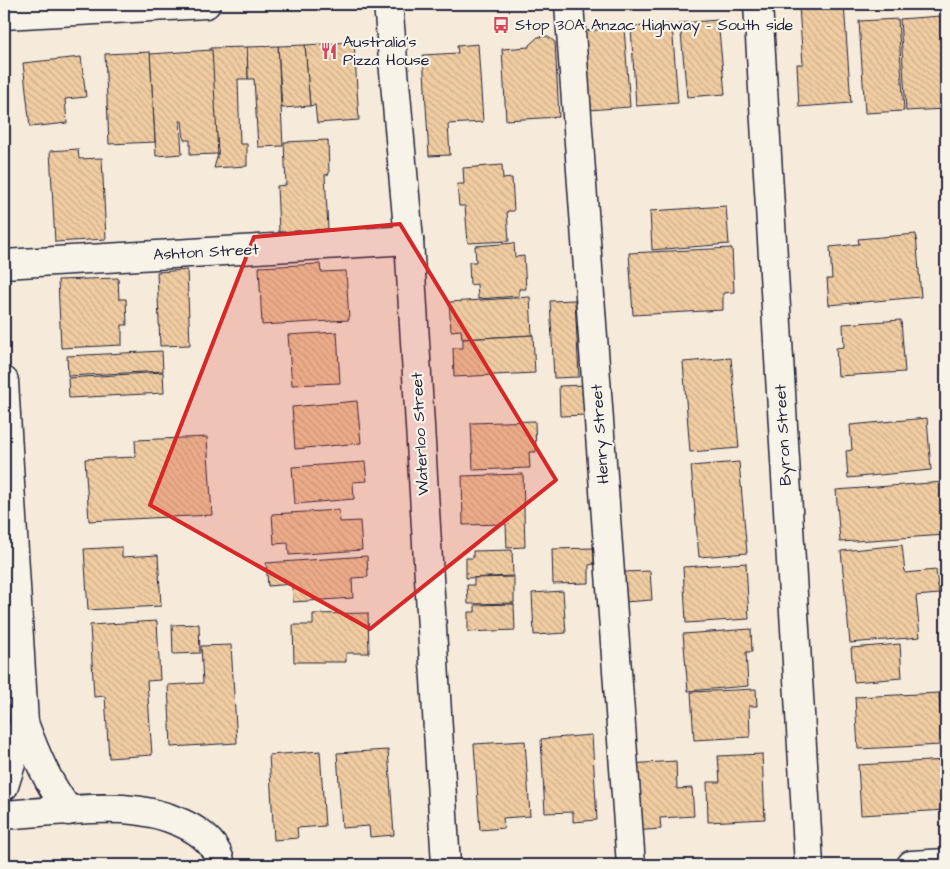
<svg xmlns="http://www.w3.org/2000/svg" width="950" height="869" font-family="'Architects Daughter',sans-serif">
<defs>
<pattern id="building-back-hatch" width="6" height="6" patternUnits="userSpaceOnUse" patternTransform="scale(1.25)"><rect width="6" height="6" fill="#f0cca1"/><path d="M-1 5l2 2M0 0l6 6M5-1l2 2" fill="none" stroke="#ceaf8c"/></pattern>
</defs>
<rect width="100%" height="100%" fill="#f6ebda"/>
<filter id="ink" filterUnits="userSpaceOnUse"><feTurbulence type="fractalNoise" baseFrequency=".02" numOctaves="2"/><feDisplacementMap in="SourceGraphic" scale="10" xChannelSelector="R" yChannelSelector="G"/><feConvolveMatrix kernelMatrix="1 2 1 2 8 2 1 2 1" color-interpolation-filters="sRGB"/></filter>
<g filter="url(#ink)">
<g fill="url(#building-back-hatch)" stroke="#22223b">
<polygon points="844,4 851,103 799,107 797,64 803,64 799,7"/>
<polygon points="940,16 945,109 906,111 900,19"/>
<polygon points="898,19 904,111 865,113 859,21"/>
<polygon points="718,20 725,94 687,97 680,23"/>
<polygon points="672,24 678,103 636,106 631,27"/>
<polygon points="624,28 630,107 588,110 582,31"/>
<polygon points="547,36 555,42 559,117 506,120 502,49 529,47 529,45 538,37"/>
<polygon points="354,42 359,120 317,123 315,105 310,106 305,45"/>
<polygon points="478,44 483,122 448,124 450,155 429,156 423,55 458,53 457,46"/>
<polygon points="305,45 310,106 282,108 278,46"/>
<polygon points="278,46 283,146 258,147 254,79 248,79 247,47"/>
<polygon points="247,47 248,79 238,79 240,144 247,144 247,166 214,168 218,154 210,48"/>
<polygon points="212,50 218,154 190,155 190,140 184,140 182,121 180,121 182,154 156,156 150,54"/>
<polygon points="150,52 155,142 109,144 105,54"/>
<polygon points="81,57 86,97 65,99 67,123 30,127 23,63"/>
<polygon points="328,140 329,174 325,175 328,229 279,232 277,186 286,185 284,142"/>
<polygon points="78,149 79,159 102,158 106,239 55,242 50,151"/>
<polygon points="502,165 503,179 512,178 514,211 507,211 509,241 468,243 465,206 459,206 457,184 464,184 463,168"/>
<polygon points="726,206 729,244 652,250 650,211"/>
<polygon points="916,234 921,297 829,305 827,279 832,279 830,247 859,244 858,239"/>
<polygon points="514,243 515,257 524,256 526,289 519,289 519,296 478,299 477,284 470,285 469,262 476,262 475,246"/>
<polygon points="732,248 734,292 723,293 723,310 633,315 629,253"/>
<polygon points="320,264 321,272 346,271 349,320 262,325 259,267"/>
<polygon points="187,270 190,345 160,346 157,272"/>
<polygon points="118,278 119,299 126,299 127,325 122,325 122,345 61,348 58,280"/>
<polygon points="530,297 532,335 462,339 461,330 451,331 449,302"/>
<polygon points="575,300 579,377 554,378 550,301"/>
<polygon points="901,320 905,372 838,376 836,348 844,347 843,324"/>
<polygon points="337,332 340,383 292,385 288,335"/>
<polygon points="533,335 535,373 454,377 453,348 463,348 463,339"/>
<polygon points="162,351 163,371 68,376 67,356"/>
<polygon points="731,358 739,448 690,452 683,362"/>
<polygon points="163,372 164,393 69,398 68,378"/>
<polygon points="586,385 587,415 560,416 559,386"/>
<polygon points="357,401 361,443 295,449 292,407"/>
<polygon points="927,418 931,470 848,478 846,451 852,450 850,425"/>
<polygon points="535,421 536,452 529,452 530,468 473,470 471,423"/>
<polygon points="207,437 212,515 89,521 85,459 136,457 135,440"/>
<polygon points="365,462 367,481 353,482 354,499 295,504 292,467"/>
<polygon points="739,462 747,553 699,557 691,466"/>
<polygon points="523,474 525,547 507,548 506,524 463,525 462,476"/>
<polygon points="944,482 946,535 840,542 836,490"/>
<polygon points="339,510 340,522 360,521 362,550 289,555 288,543 274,544 272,514"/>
<polygon points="902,545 905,573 936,570 939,594 916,596 920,637 850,643 841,551"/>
<polygon points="122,547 122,557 158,555 161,606 88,610 84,549"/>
<polygon points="594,548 594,564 589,565 589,583 553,584 552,549"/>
<polygon points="512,550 513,576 466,578 466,558 473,558 473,551"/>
<polygon points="367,556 368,577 352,578 353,598 293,602 292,584 268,586 266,563"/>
<polygon points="746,563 749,619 686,623 683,567"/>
<polygon points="650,571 652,600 625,602 624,572"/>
<polygon points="514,577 514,603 468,604 467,585 474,585 474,578"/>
<polygon points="563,591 566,633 534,635 532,593"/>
<polygon points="514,604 515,630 468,632 468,612 475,612 475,605"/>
<polygon points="368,613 369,653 346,653 346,662 294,662 293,625 313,625 313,614"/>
<polygon points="157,621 160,680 147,681 152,755 109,758 105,696 94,697 90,625"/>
<polygon points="199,624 200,653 173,654 172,625"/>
<polygon points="751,629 752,652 746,652 748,686 688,691 683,634"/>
<polygon points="900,644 902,678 854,682 851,648"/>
<polygon points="231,645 237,743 171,747 168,685 203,683 201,646"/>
<polygon points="756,689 757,706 749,706 750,737 694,740 691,692"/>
<polygon points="939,693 942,745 858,749 855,697"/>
<polygon points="592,735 597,820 573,822 573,812 545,813 541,739"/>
<polygon points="525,741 530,816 503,818 504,828 480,830 474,744"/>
<polygon points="388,750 394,835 370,837 369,826 342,828 337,753"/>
<polygon points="320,751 325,826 297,828 298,838 274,840 269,755"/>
<polygon points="762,754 765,819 708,822 707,782 720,782 718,756"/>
<polygon points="946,760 946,810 861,815 858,765"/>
<polygon points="676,761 677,789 692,788 694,816 660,818 661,829 632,831 628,764"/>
</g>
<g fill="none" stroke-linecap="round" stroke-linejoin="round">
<g stroke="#22223b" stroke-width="31">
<g id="minor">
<polyline points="388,4 409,240 446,865"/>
<polyline points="569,4 631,865"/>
<polyline points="758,4 809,865"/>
<polyline points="4,15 206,4"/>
<polyline points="4,264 409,240"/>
<polyline points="4,381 24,723"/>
<path d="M4 786 24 723C36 755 48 784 69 811"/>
<path d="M4 815C41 812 86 807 123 809 157 811 214 826 221 865"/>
<polyline points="911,865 946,863"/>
</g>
</g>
<use href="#minor" stroke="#f7f3e8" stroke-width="28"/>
</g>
</g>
<path fill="#d62828" fill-opacity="0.2" stroke="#d62828" stroke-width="4" stroke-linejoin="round" d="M400 224 556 480 370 629 150 505 254 237Z"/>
<defs>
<g id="bus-bare" transform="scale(1.35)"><path d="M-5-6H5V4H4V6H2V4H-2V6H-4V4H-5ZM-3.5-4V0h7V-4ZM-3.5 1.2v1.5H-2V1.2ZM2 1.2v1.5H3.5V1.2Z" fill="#d1495b" stroke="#f7f3e8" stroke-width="2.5" paint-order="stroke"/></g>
<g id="restaurant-bare" transform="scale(1.35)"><path d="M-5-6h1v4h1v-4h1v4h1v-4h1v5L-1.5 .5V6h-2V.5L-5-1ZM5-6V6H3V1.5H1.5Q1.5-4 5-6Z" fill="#d1495b" stroke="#f7f3e8" stroke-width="2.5" paint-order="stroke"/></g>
</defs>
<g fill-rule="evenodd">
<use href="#bus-bare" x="501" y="25"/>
<use href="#restaurant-bare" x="329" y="51"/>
</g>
<g text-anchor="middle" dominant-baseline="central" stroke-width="4.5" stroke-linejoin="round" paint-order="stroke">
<g font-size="16" fill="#22223b" stroke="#f7f3e8" text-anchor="start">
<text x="515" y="25">Stop 30A Anzac Highway - South side</text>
<text x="343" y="42">Australia's<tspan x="343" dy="18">Pizza House</tspan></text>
</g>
<g font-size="16" fill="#22223b" stroke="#f7f3e8">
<text transform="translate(206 252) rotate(-3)">Ashton Street</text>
<text transform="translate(420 434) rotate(-93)">Waterloo Street</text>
<text transform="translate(600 434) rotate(-94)">Henry Street</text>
<text transform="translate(783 435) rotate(-93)">Byron Street</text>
</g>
</g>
<rect width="950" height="869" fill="none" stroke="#f7f3e8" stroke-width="20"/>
<rect x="10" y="10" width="930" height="849" fill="none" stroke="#22223b" stroke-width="2" filter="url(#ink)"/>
</svg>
